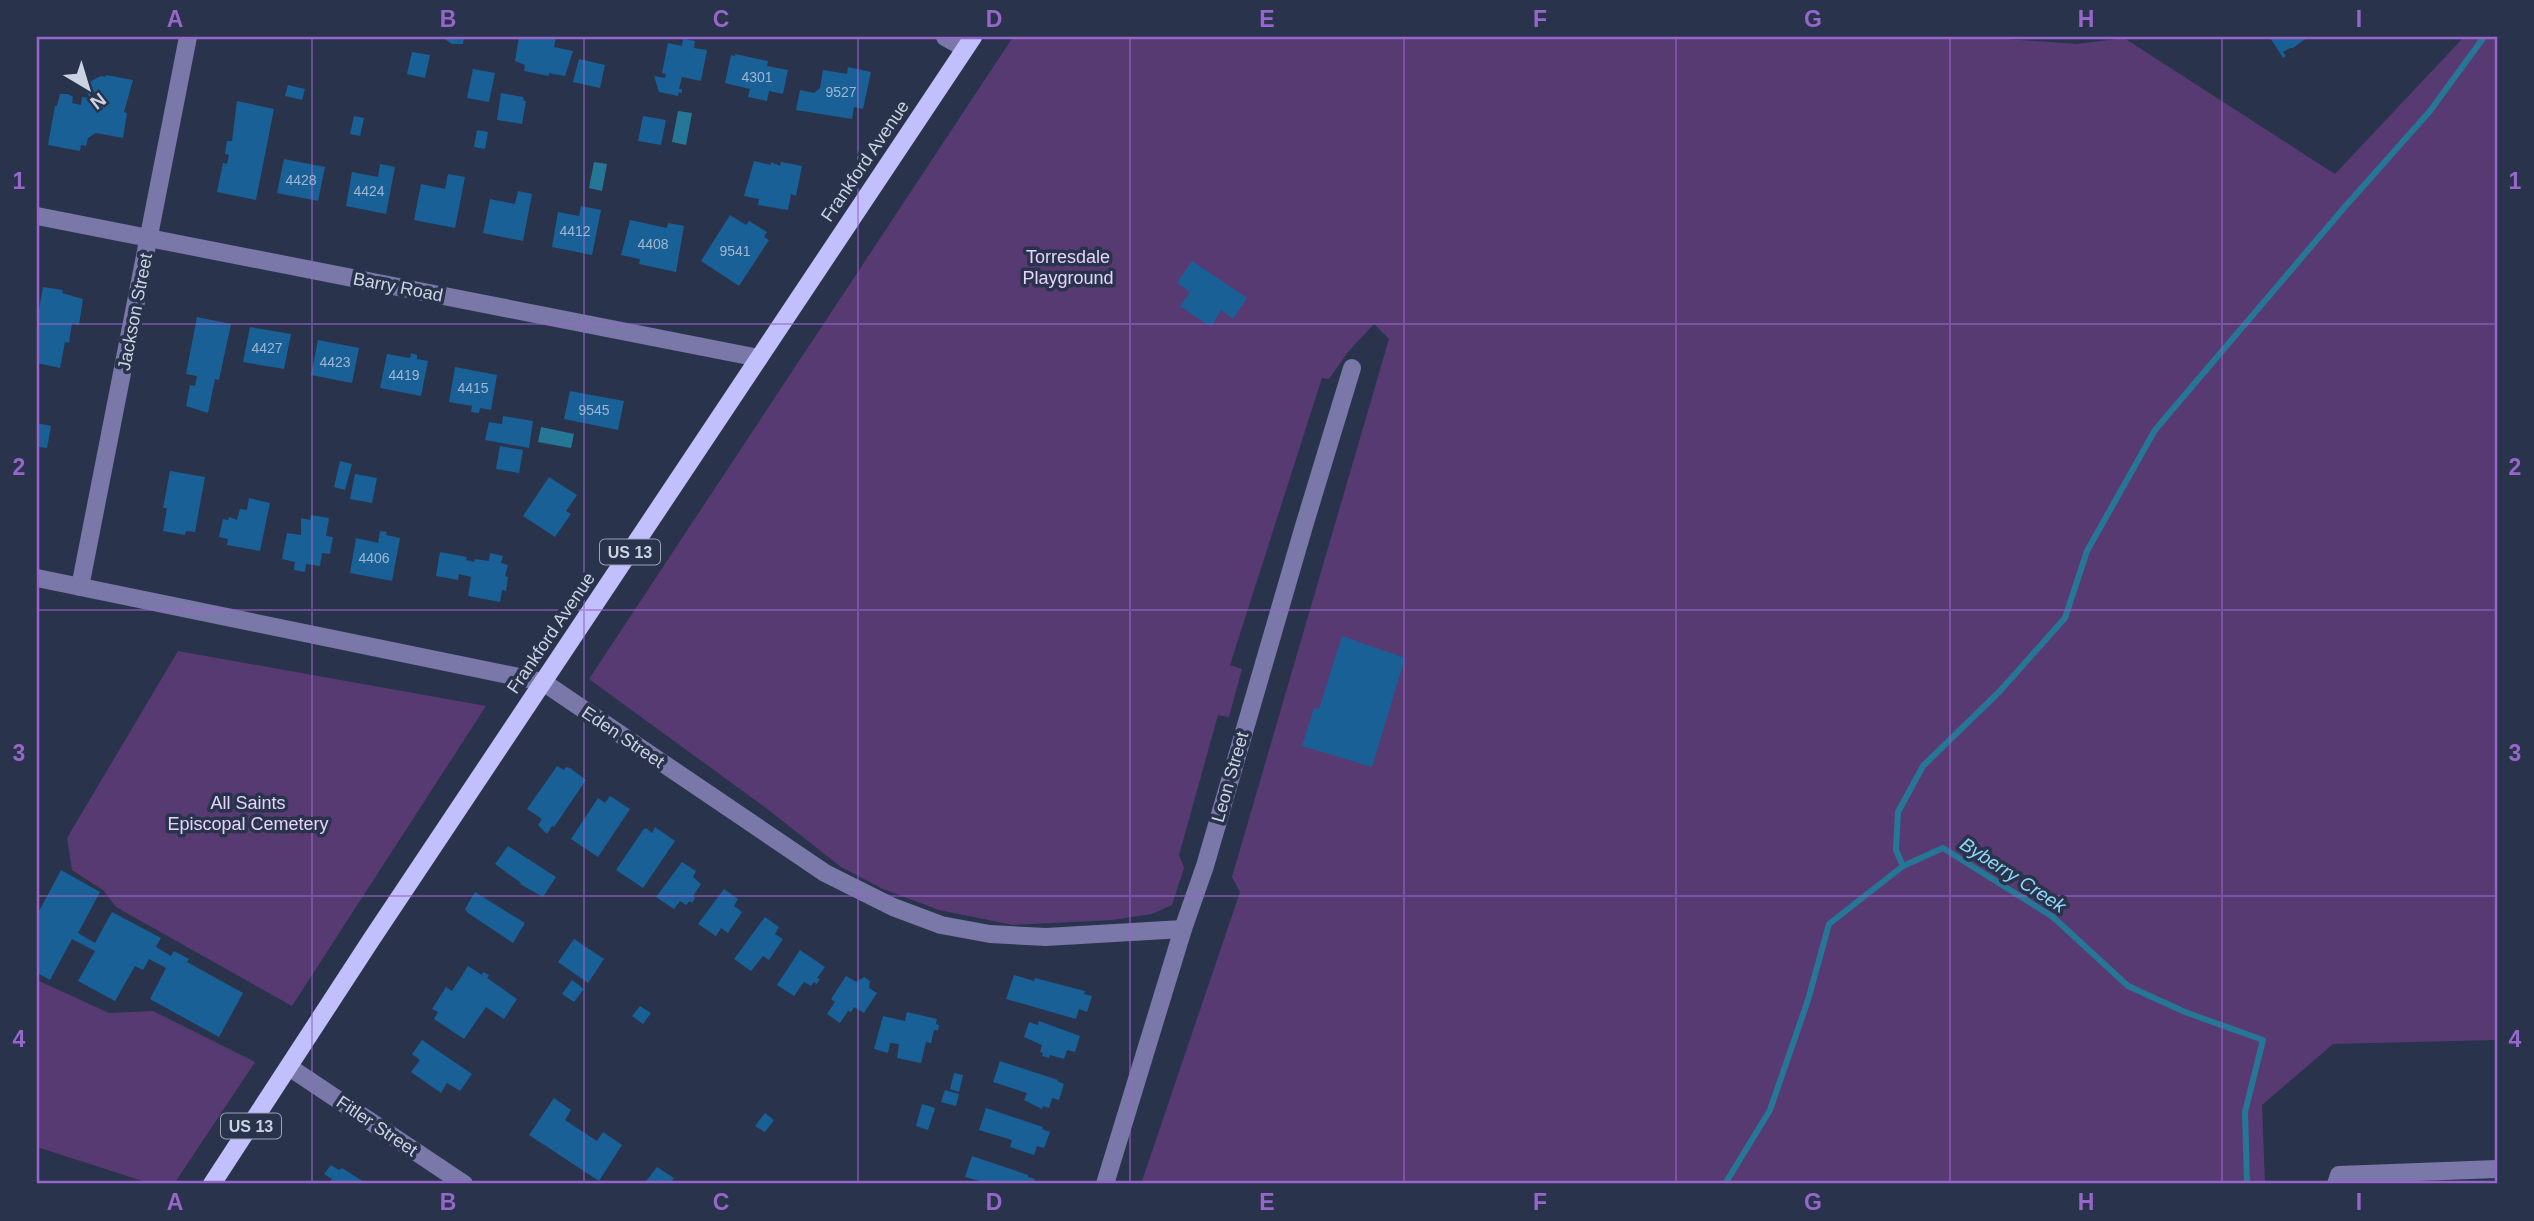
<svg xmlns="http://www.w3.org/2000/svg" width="2534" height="1221" font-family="Helvetica,sans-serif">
<rect width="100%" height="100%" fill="#29334c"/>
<g fill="#573a72">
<polygon points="1013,37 1979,37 2077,44 2124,38 2335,174 2464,37 2497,37 2497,1040 2333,1044 2262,1105 2265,1184 1141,1184 1240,892 1232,877 1389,339 1374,324 1348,352 1329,379 1322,378 1230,665 1242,669 1229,717 1218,715 1179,855 1184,868 1172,905 1152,914 1112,920 1013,925 939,910 883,889 841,867 766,808 589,679"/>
<polygon points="178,651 486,706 292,1006 116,907 103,890 72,870 67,838"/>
<polygon points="37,980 109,1013 153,1011 255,1062 174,1184 152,1184 37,1147"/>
</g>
<g fill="#267795">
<polygon points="678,111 692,113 686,145 672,142"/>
<polygon points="594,162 607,164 602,191 589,188"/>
<polygon points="541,427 574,434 571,448 538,442"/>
</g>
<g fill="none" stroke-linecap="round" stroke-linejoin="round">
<g stroke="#267795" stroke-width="6">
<polyline points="1903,866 1896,850 1898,812 1923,766 2000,691 2065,618 2087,551 2155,430 2343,209 2430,111 2484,37"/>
<polyline points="1725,1184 1770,1110 1808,1000 1829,924 1903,866 1943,848 2053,917 2128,986 2185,1012 2263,1040 2245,1112 2247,1184"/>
</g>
</g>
<g fill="#196097">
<polygon points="446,37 464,37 463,44 452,44 446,40"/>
<polygon points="519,37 556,37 554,47 573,51 565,76 549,73 549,76 524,71 525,65 515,61"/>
<polygon points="2271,37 2308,37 2293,48 2290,48 2283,52 2286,56 2283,58 2271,39"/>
<polygon points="683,39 695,41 694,48 707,50 701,81 682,77 679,89 682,89 682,93 679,92 678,96 659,92 654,76 665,78 666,74 662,73 668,43 682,46"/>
<polygon points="412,52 430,55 425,78 407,74"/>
<polygon points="735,54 768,61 767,66 788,70 783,94 769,91 767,101 748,97 750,89 725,83 731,55 735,56"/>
<polygon points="579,59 605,65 600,88 573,82"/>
<polygon points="848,67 871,72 863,109 854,107 852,119 796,110 800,90 814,93 820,88 823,70 847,74"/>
<polygon points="473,69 495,73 489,102 467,98"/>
<polygon points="106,75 133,80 124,112 127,113 123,138 96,133 88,138 86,146 81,145 80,151 48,145 55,106 57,106 60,94 68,94 73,97 72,103 81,105 82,97 90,98 83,85 101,76 105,77"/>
<polygon points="288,85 305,89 302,100 285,96"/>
<polygon points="501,93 523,97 524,101 526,101 522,124 497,120"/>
<polygon points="237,101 274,109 256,200 217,192 223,163 227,164 229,155 225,154 227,141 232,141"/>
<polygon points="354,116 364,118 360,136 350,134"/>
<polygon points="643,116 666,120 661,145 638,141"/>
<polygon points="477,130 488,132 485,149 474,147"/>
<polygon points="284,159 325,167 318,201 277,193"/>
<polygon points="754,161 771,165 771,162 780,166 781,162 802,166 796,196 791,194 788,210 758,205 759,199 744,196"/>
<polygon points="380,164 395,167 386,214 346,206 352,172 378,177"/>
<polygon points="448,174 465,177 455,228 414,220 421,184 445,189"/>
<polygon points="518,191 532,194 523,241 483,233 490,199 515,204"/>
<polygon points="581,206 601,210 592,255 552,247 558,212 579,216"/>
<polygon points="730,215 746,225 749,221 767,232 764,237 769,240 739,286 701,261"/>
<polygon points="630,220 667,228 668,223 684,226 676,272 639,264 640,259 621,255"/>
<polygon points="1192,261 1247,298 1233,319 1221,310 1211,327 1180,306 1190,292 1177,283"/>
<polygon points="43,287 63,290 62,293 83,299 79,325 72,323 69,343 65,342 60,368 37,363 37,321"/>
<polygon points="197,317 231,324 219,380 215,379 208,413 186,406 190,385 195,386 197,376 186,374"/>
<polygon points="250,327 291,334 284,369 243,362"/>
<polygon points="318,340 359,348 352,383 311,375"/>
<polygon points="411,353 417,355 417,359 428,361 421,396 380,388 387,354 410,358"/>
<polygon points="455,367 497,375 491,410 480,408 479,413 471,412 472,406 449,402"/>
<polygon points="570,391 624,401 618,430 564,419"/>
<polygon points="503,416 533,421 529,448 485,440 489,422 502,424"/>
<polygon points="37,423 51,426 47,448 39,447 38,453"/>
<polygon points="500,446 523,450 519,473 496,469"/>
<polygon points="340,461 352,464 345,490 334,487"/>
<polygon points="170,471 205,477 195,532 186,531 185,535 163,531 167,508 163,508"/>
<polygon points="355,474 377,478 372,503 350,499"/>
<polygon points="549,477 577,495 566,511 571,514 555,537 523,516"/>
<polygon points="249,498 270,503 260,551 227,545 228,539 219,537 223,519 228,520 229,517 237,520 240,509 247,510"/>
<polygon points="311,515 329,518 326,536 333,537 330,554 322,553 320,566 306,564 305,572 294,570 295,562 282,559 287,533 301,535 301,518 310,520"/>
<polygon points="380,531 387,532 386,535 400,538 392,581 350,573 356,538 378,543"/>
<polygon points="440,552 467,557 466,560 474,562 475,559 489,561 490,553 503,556 501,563 508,565 505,576 508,577 506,591 502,590 500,602 468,596 471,577 459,574 458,580 436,576"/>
<polygon points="1342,636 1405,658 1372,767 1302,746 1314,708 1319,709"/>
<polygon points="557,766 564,770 566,767 570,768 586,780 554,827 552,826 547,834 538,825 542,819 527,809"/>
<polygon points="610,796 630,809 598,857 571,839 598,798 605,803"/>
<polygon points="655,827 675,841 643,888 616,870 643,830 646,828 652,833"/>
<polygon points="508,846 556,877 543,897 520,884 521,883 495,864"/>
<polygon points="682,862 696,871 693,877 701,884 693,896 695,898 692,903 690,901 686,905 680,901 674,909 656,897"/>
<polygon points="61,870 100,892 78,933 95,943 112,912 161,938 156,947 171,956 174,951 189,959 187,962 243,993 219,1037 150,999 166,968 149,959 143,970 135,966 115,1001 78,981 95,951 72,939 50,980 37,973 37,915"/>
<polygon points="724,889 738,899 734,906 742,912 728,933 721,928 716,936 698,924"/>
<polygon points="475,892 525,923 513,943 468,913 465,909"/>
<polygon points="765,917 779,927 775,934 783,939 769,960 763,956 751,971 734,959"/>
<polygon points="574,939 604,959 588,983 558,962"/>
<polygon points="800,950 825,967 817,978 820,979 817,984 814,982 811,986 804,982 794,996 777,985"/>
<polygon points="468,966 482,975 483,972 489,975 487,978 517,999 504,1019 486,1007 464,1039 434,1019 438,1012 432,1009 446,987 452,991"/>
<polygon points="1014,975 1034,981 1035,978 1085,991 1084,994 1092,996 1087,1012 1079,1009 1076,1019 1006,999"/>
<polygon points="846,976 856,982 864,977 870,981 869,988 877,993 864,1013 854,1007 851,1012 848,1011 840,1023 827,1014 835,1002 831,999"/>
<polygon points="572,980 584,989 574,1002 562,994"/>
<polygon points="640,1006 651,1013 643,1024 632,1016"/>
<polygon points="907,1012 937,1019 936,1024 939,1025 938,1030 934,1030 931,1043 926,1042 921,1063 897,1058 899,1044 890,1043 888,1053 874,1049 883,1016 905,1021"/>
<polygon points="1039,1021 1080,1036 1075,1052 1067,1050 1064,1059 1050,1055 1049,1058 1042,1056 1043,1053 1040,1052 1042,1045 1024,1037 1029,1022 1038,1025"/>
<polygon points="422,1040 472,1074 460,1091 447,1083 441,1093 411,1072 420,1060 412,1054"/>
<polygon points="1000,1061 1058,1080 1057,1081 1064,1084 1059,1100 1052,1098 1049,1108 1043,1106 1042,1109 1024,1100 1027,1093 993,1082"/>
<polygon points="954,1073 963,1075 959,1092 950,1089"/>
<polygon points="945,1090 959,1094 956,1106 941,1102"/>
<polygon points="554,1098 571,1110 565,1120 597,1141 603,1132 622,1145 599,1181 529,1135"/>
<polygon points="922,1104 935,1108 928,1130 916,1126"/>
<polygon points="986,1108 1043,1127 1042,1129 1050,1132 1044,1148 1037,1146 1034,1155 1010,1147 1012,1140 979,1130"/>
<polygon points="765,1113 774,1120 765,1132 755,1126"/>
<polygon points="972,1156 1028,1175 1028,1177 1035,1179 1033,1184 983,1184 984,1182 965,1177"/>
<polygon points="331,1165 339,1170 342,1168 367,1184 328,1184 332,1179 324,1174"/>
<polygon points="657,1167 674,1178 670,1184 644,1184"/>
</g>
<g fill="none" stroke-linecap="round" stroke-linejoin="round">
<g stroke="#7a77a9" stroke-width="18">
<polyline points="945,37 965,48"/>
<polyline points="37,216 759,358"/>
<polyline points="37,578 543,682 825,873 893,907 941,925 990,934 1046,937 1183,929"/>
<polyline points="80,587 188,37"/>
<polyline points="289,1067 464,1184"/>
<polyline points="1105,1184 1183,929 1205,866 1304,526 1352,368"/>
<polyline points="2336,1184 2339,1175 2497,1169"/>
</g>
<polyline stroke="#c2bffd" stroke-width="18" points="212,1184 371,940 973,37"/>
</g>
<path fill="none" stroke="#9766cb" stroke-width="2" stroke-opacity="0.55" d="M312 37V1184M584 37V1184M858 37V1184M1130 37V1184M1404 37V1184M1676 37V1184M1950 37V1184M2222 37V1184M37 324H2497M37 610H2497M37 896H2497"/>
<g text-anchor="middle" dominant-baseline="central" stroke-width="7" stroke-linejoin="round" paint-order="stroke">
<g font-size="14" fill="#9eb6cf">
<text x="757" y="77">4301</text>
<text x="841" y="92">9527</text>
<text x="301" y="180">4428</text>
<text x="369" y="191">4424</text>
<text x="575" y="231">4412</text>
<text x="653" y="244">4408</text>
<text x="735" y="251">9541</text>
<text x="267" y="348">4427</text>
<text x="335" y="362">4423</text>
<text x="404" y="375">4419</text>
<text x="473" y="388">4415</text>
<text x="594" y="410">9545</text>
<text x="374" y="558">4406</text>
</g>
<g fill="#29334c" stroke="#9aa2b5" stroke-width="2">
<rect x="600" y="539.5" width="60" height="25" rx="5"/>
<rect x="221" y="1113.5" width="60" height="25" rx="5"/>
</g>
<g font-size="16" font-weight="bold" fill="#cbd2e2">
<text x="630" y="552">US 13</text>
<text x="251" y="1126">US 13</text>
</g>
<g font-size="18" fill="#cbd2e2" stroke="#29334c">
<text transform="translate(865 161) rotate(-56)">Frankford Avenue</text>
<text transform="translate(398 287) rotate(11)">Barry Road</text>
<text transform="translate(135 312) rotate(-79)">Jackson Street</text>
<text transform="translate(551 633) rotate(-56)">Frankford Avenue</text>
<text transform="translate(623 737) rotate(34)">Eden Street</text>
<text transform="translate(1230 777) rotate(-74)">Leon Street</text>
<text transform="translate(377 1126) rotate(34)">Fitler Street</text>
</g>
<g font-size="18" fill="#e6d3fa" stroke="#29334c">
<text x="1068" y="257">Torresdale<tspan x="1068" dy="21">Playground</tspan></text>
<text x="248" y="803">All Saints<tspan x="248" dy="21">Episcopal Cemetery</tspan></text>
</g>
<g font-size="19" font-style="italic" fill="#8dd6f5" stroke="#29334c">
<text transform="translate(2013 875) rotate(33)">Byberry Creek</text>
</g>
</g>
<rect width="2534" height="1221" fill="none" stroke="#29334c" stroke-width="77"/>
<g transform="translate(88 88) rotate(142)" stroke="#29334c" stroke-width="5" paint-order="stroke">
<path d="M0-5L12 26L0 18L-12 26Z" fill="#cbd2e2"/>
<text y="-10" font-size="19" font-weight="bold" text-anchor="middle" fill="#cbd2e2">N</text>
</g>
<rect x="38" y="38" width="2458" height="1144" fill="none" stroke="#9766cb" stroke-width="2.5"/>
<g font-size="23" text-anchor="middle" font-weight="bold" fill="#9766cb">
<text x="175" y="27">A</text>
<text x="448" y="27">B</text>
<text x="721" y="27">C</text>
<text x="994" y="27">D</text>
<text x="1267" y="27">E</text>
<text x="1540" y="27">F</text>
<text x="1813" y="27">G</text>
<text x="2086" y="27">H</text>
<text x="2359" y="27">I</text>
<text x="19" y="189">1</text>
<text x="2515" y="189">1</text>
<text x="19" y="475">2</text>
<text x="2515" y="475">2</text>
<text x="19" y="761">3</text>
<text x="2515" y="761">3</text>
<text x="19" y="1047">4</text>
<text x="2515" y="1047">4</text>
<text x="175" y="1210">A</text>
<text x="448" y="1210">B</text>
<text x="721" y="1210">C</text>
<text x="994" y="1210">D</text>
<text x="1267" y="1210">E</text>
<text x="1540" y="1210">F</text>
<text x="1813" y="1210">G</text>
<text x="2086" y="1210">H</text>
<text x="2359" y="1210">I</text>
</g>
</svg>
